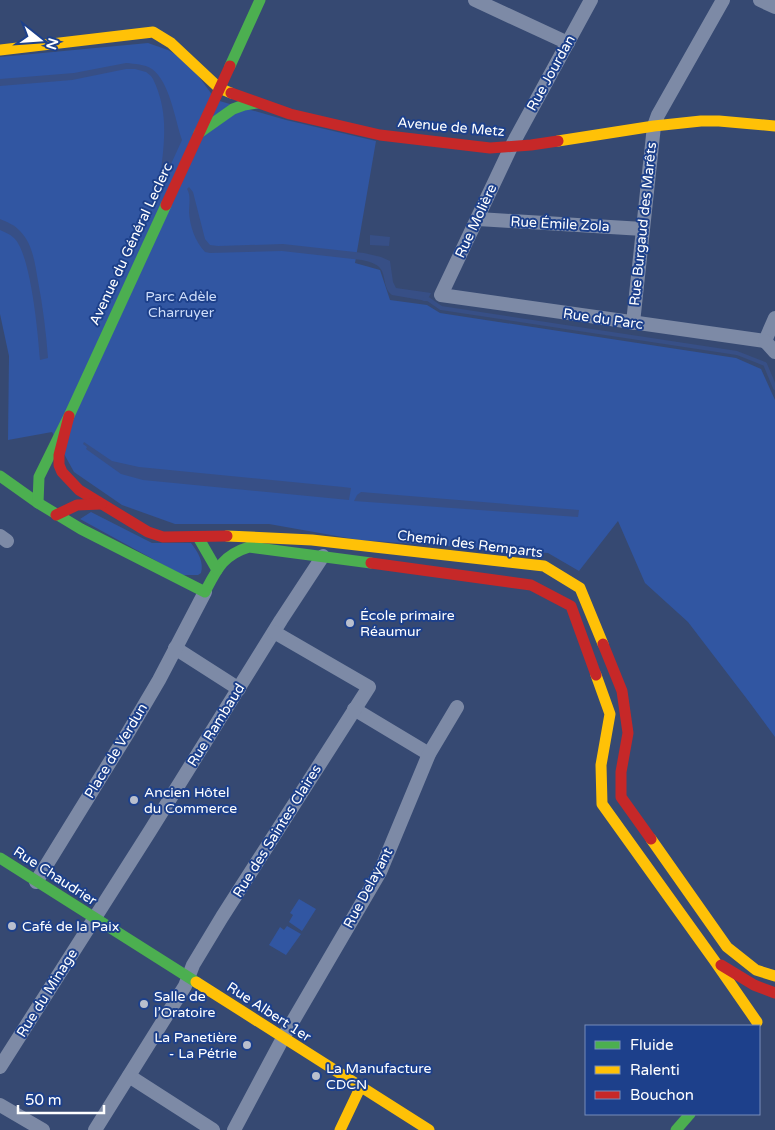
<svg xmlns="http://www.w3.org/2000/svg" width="775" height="1130" font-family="'Varela Round',sans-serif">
<rect width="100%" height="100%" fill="#364972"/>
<g fill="#3156a2">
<polygon points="148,43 168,50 188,62 216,100 286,120 376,141 355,263 380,270 390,300 427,305 440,313 736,358 761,369 775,400 775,737 750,703 688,622 645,583 618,521 579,571 548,553 359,540 269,524 175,524 122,505 74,472 52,432 8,440 9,356 0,314 0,57"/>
<path d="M91 512 152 543H191C198 552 204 562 201 573L198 575H182L80 519Z"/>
<polygon points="299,899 316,909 302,931 289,922 293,915 290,913"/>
<polygon points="287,926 301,934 286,955 269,945 280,927 284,930"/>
</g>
<g fill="#374f86">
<path d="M126 63C135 64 144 64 152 69 170 82 175 120 182 140L166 175 161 174V171C165 138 168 110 153 79L151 76 146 72 135 69H126L72 80 0 86V79L74 73Z"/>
<path d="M189 187 193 192 205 239 210 245 218 246 283 244 364 253 381 257 390 261 393 282 396 288 431 293 427 301 392 295C382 288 387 273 378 266 374 263 367 261 362 260L282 251 210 253 205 252C195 241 190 227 189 212 189 205 191 195 187 189Z"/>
<path d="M0 219C7 222 15 225 20 231 33 244 35 264 38 281 43 307 46 332 48 358L40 360C38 334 31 254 14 238 10 234 4 232 0 230Z"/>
<polygon points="370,235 390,237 389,246 370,245"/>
<polygon points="84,442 112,461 139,467 343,487 351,488 349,500 143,480 121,474 86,449 87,447 83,444"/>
<polygon points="361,492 579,510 578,517 354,501 357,495"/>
</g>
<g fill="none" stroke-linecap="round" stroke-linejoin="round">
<polyline stroke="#374f86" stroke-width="4" points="424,299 428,299 441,308 737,353 765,364 775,388"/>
<g stroke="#7d8aa6" stroke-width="14">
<polyline points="475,0 568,43"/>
<polyline points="591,0 511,147 441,295 765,341"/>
<polyline points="760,0 775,7"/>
<polyline points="478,219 643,229"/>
<polyline points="633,323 654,126 658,115 723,0"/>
<polyline points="765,341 775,318"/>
<polyline points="765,341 775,352"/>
<polyline points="0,536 7,541"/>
<polyline points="175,648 239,689"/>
<polyline points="354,709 429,754"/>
<polyline points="36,882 129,731 159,680 205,592"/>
<polyline points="0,1067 150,831 281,620 323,556"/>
<polyline points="129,1076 213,1130"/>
<polyline points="0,1105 43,1130"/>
<polyline points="95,1130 185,986 193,965 222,917 369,687 274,632"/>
<polyline points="234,1130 283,1038 380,872 429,754 457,707"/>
</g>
<g stroke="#4caf50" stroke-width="11">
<polyline points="230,66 260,0"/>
<polyline points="199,133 233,109 244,105 257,103"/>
<path d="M0 476 38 503 81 529 205 592C217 569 223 555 249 547L371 563"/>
<polyline points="38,503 39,477 69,416 166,205"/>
<polyline points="198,537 217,570"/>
<polyline points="0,858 196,982"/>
<polyline points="676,1130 690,1114"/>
</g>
<g stroke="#ffc107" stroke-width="11">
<polyline points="0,50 153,32 171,43 219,88 231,93"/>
<polyline points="558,141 654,126 701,121 719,121 775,126"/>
<polyline points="227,536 312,540 544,566 580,588 603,644"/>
<polyline points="596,675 610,714 601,765 602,804 714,960 757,1022"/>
<polyline points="651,839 727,947 756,970 775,976"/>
<polyline points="196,982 429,1130"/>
<polyline points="340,1130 360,1088"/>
</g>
<g stroke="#c62828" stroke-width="11">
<polyline points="231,93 290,114 380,135 490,148 531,145 558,141"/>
<polyline points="166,205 230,66"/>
<polyline points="69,416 59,455 59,465 62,472 79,490 148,532 163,537 227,536"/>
<polyline points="56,515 77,505 101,504"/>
<polyline points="371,563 531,585 571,606 596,675"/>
<polyline points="603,644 622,691 628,733 621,772 621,797 651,839"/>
<polyline points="721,965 754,985 775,993"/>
</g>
</g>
<g fill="#b9bfce" stroke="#1d408b" stroke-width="2">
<circle cx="350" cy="623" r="5"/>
<circle cx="134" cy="800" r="5"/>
<circle cx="12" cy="926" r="5"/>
<circle cx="144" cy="1004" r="5"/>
<circle cx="247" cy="1045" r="5"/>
<circle cx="316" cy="1076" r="5"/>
</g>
<g text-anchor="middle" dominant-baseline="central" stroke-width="4" stroke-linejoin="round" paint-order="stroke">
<g font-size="14" fill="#fff" stroke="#1d408b">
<text transform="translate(551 73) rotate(-61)">Rue Jourdan</text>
<text transform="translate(451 127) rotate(5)">Avenue de Metz</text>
<text transform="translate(476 221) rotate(-65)">Rue Molière</text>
<text transform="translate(560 224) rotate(3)">Rue Émile Zola</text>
<text transform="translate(643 224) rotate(-84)">Rue Burgaud des Marêts</text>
<text transform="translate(131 244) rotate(-65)">Avenue du Général Leclerc</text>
<text transform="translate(603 319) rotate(8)">Rue du Parc</text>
<text transform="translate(470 544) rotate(7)">Chemin des Remparts</text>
<text transform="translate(216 725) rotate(-58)">Rue Rambaud</text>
<text transform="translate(116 751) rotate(-59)">Place de Verdun</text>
<text transform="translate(277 831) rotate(-58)">Rue des Saintes Claires</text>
<text transform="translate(55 876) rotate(33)">Rue Chaudrier</text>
<text transform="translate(368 888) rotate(-62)">Rue Delayant</text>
<text transform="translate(47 993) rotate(-58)">Rue du Minage</text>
<text transform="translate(269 1012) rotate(33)">Rue Albert 1er</text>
</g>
<g font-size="14" fill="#ceddf9" stroke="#1d408b">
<text x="181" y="296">Parc Adèle<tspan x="181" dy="16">Charruyer</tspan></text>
</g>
<g font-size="14" fill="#fff" stroke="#1d408b" text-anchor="start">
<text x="360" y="615">École primaire<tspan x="360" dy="16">Réaumur</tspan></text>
<text x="144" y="792">Ancien Hôtel<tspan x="144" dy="16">du Commerce</tspan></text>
<text x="22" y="926">Café de la Paix</text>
<text x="154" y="996">Salle de<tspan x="154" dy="16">l’Oratoire</tspan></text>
<text x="237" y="1037" text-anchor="end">La Panetière<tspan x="237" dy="16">- La Pétrie</tspan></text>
<text x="326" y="1068">La Manufacture<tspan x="326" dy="16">CDCN</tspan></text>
</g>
</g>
<rect x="585" y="1025" width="175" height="90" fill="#1d408b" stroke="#778cb9"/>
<rect x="595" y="1041" width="25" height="8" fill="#4caf50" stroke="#778cb9"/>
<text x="630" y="1050" font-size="15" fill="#ffffff">Fluide</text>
<rect x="595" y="1066" width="25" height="8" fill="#ffc107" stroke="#778cb9"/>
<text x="630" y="1075" font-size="15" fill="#ffffff">Ralenti</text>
<rect x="595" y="1091" width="25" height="8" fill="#c62828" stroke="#778cb9"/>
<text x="630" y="1100" font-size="15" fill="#ffffff">Bouchon</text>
<g transform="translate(40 40) rotate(107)" stroke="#1d408b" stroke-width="4" paint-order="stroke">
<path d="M0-4L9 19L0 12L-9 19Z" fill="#ffffff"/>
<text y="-8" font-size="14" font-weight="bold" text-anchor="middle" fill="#ffffff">N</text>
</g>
<path d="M18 1105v8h86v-8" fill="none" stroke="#ffffff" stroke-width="2.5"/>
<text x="25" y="1105" font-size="15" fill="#ffffff" stroke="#1d408b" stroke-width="4" paint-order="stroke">50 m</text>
</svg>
